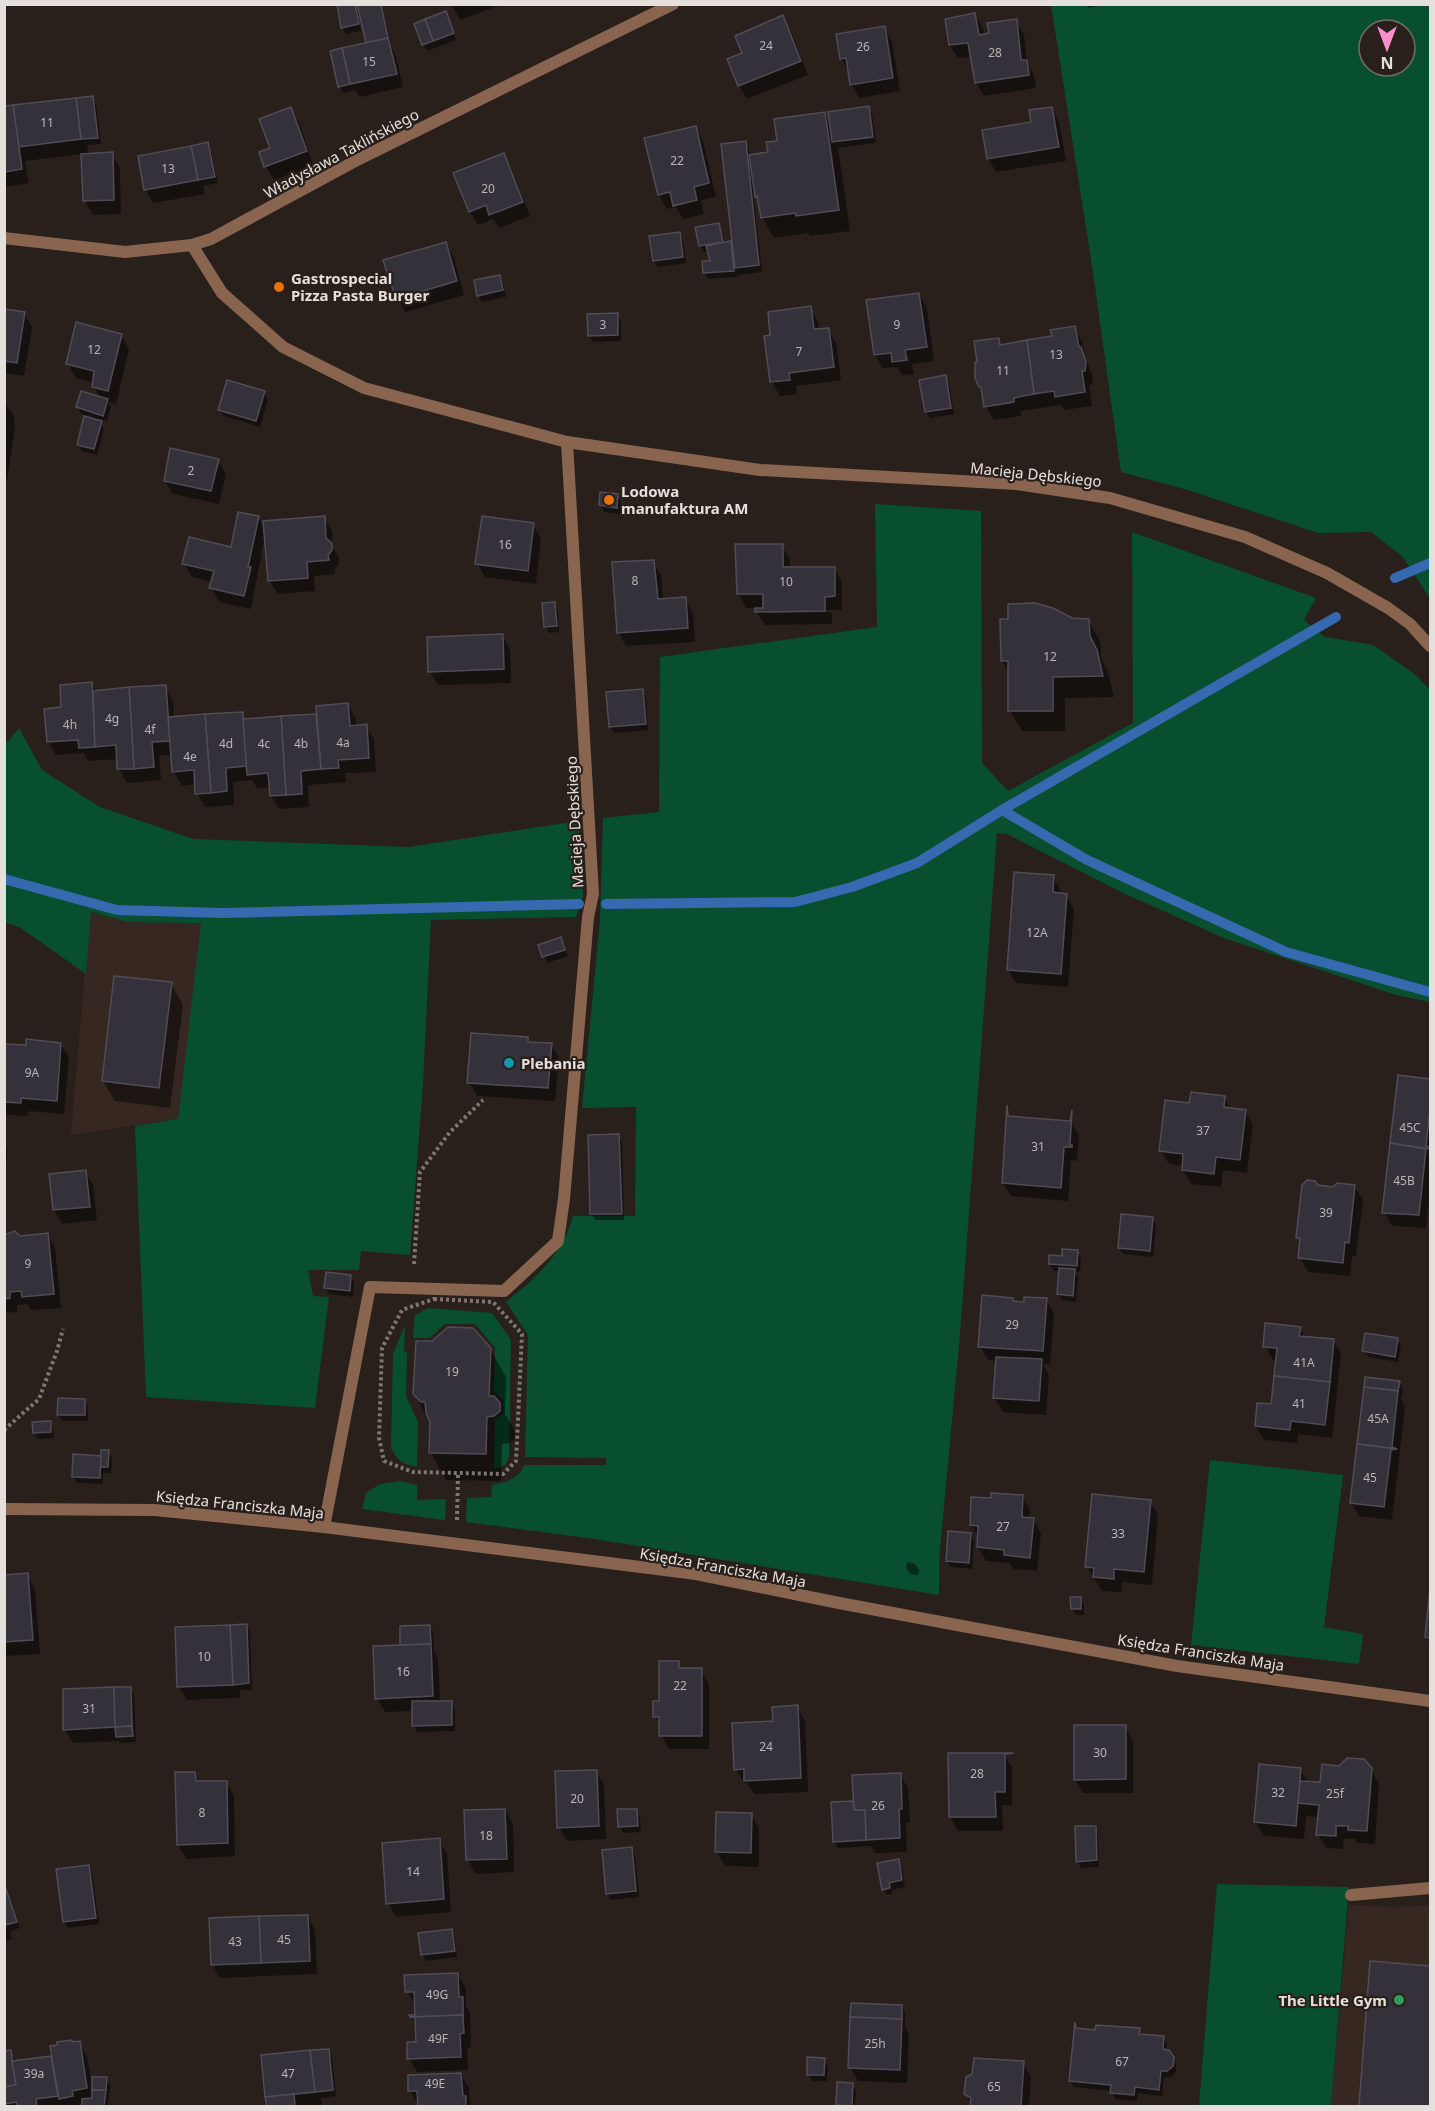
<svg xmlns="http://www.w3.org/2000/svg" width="1435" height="2111" font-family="'Noto Sans',sans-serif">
<rect width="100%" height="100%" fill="#29201c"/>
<g fill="#362820">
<polygon points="90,912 127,922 202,922 178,1119 71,1135"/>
<polygon points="1349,1905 1393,1907 1430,1905 1430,2106 1331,2106"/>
</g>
<g fill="#084f2f" fill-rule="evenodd">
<path d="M1051 5H1430V596L1429 597 1403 557 1371 532 1318 533 1188 490 1121 472 1091 259ZM1369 30H1405V66H1369Z"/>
<path d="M875 504 981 511 982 763 1008 791 1133 723 1132 532 1316 598 1304 620 1325 637 1373 645 1416 675 1430 690V1002L1396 995 1224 938 1121 892 1007 834 997 833 960 1334 939 1560V1595L595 1539 466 1522 467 1498 491 1497 492 1485C506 1482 519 1479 524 1465H606V1458L525 1457 528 1335 506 1302C537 1277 562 1255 573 1216H635L636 1107 582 1108 600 920 603 818 659 812 660 657 877 627Z"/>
<polygon points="19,728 42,770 100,807 193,839 409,847 579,821 583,896 576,917 431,920 423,1084 410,1255 361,1251 359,1270 308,1270 313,1296 329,1297 315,1408 146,1397 135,1126 178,1119 201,923 127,922 91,912 86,974 21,928 5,922 5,745"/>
<polygon points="429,1308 492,1313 511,1340 509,1457 505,1465 494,1469 495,1419 504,1413 503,1400 494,1391 495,1348 475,1324 445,1324 430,1338 413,1338 415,1315"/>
<path d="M405 1325 404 1352H407L406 1396 418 1422 417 1467C403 1464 396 1460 391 1447L393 1354Z"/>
<polygon points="1210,1460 1343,1475 1324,1627 1363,1634 1359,1664 1191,1645"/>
<polygon points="400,1481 417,1485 417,1500 446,1499 445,1520 362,1509 366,1493 380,1484"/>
<polygon points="1217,1884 1349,1887 1331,2106 1199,2106"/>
</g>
<g fill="#0007" fill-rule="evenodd">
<polygon points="354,4 360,14 359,4 382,4 391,46 395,54 403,87 360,97 355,90 343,93 340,86 368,44 361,15 358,16 361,31 346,34 342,27"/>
<polygon points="451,4 503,4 460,20"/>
<polygon points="1086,4 1108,4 1088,8"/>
<polygon points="975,15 983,28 984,36 1016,21 1024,35 1027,62 1034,75 1036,88 984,96 976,82 972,57 958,58 950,45"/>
<polygon points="783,17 791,31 808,75 747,99 739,85 744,54"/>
<polygon points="449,20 456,40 427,51 423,44"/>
<polygon points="884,28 892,42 900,91 859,98 851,84 850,73 841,59"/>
<polygon points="92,98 96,104 101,144 87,145 89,155 112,154 120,168 121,214 93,215 85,201 82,154 25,161 29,183 4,187 4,108"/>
<polygon points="869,108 872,114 876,143 838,148 850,231 810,236 808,233 774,238 762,217 760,203 753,191 762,272 737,275 737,277 708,279 704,273 704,263 712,262 709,252 704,252 700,246 718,225 722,231 724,243 734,242 745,142 749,149 750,157 770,154 779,142 824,113 831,125"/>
<polygon points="1051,108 1059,122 1066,161 996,172 988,158"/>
<polygon points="291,109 299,122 313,165 274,180 266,166 271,148"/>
<polygon points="696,127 703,141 716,197 701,200 704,214 683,219 676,207 667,209 659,195 646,139"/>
<polygon points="207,144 211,151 218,183 203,186 205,194 153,203 146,190"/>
<polygon points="503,155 511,168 530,216 499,228 493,219 478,225 470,212 455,174"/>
<polygon points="679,233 683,240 686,263 658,267 654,261"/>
<polygon points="446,244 454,258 464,295 405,312 398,298"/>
<polygon points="499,276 503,283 506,297 482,302 479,296 476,282"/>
<polygon points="919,294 927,308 934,361 912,364 914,374 902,375 897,367 883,368 875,355"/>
<polygon points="810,308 818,322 819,330 828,329 836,343 841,380 796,386 797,394 780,396 772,382 766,337 772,337"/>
<polygon points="4,310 24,313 32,327 24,376 4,373"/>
<polygon points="617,315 621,321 621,341 593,342 589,335"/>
<polygon points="1074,328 1082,341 1085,356 1093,377 1092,385 1089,385 1092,406 1064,410 1061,405 1021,411 1021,416 994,420 986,406 984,393 980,386 998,339 1002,346 1053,338"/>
<polygon points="121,335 129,349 116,404 108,402 111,407 107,421 99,419 104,429 97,455 82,451 78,445 92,417 81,414 78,407 101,398 94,387 94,383 76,378 68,364"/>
<polygon points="945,377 949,384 954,414 930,418 926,412"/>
<polygon points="264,392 268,399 260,427 224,416 220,410"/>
<polygon points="4,402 14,416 15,427 7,481 4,481"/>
<polygon points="218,461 226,474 219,504 173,494 165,481"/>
<polygon points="617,496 621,502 620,514 604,512 601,505"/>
<polygon points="258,517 265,530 324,517 332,531 333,548 339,558 339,564 335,569 335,574 314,576 315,591 278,594 270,581 265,535 251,609 219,602 211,588 212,582 192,577 184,563 232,549"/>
<polygon points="533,525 541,539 536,584 485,577 477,563"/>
<polygon points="736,545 782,546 790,560 790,569 834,568 842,582 842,610 770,610 770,613 832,612 832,624 765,625 757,612 757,608 746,608 738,594"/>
<polygon points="653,561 661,575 663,600 685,599 693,613 695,642 626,646 618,632"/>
<polygon points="554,604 558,610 559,632 549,633 546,627"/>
<polygon points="1002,620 1088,620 1100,641 1101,658 1108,672 1114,697 1065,698 1065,731 1022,731 1010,711 1010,674 1002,661"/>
<polygon points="502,635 510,649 511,683 438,685 430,672"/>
<polygon points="91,684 96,692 165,687 173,701 174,718 242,713 246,720 318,715 348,705 356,719 356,727 366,726 374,740 376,772 345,773 346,782 308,785 309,807 279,809 271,796 271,787 257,788 252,780 233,782 234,805 205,807 197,793 196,784 182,786 174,772 172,755 159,755 161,780 127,783 119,769 118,759 88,761 84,753 56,755 48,741 63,708"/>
<polygon points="642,691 646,697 648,730 614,733 610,726"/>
<polygon points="1053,877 1061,891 1061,895 1066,895 1074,909 1068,987 1016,983 1008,969"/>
<polygon points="560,939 568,956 547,963 540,946"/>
<polygon points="171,984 183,1005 170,1108 115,1101 103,1081"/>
<polygon points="527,1038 531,1043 551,1044 559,1058 555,1101 477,1096 469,1082"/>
<polygon points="61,1044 69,1058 64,1114 29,1111 28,1116 4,1115 4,1045 27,1047"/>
<polygon points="1399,1076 1430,1081 1430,1190 1426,1228 1392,1226 1384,1212"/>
<polygon points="1224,1097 1230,1109 1245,1111 1253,1125 1247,1173 1223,1170 1221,1187 1191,1184 1183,1170 1184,1166 1169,1164 1161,1151 1191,1105"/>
<polygon points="1071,1122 1079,1136 1077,1161 1071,1160 1068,1201 1011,1196 1003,1183"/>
<polygon points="618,1136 622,1142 624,1220 595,1220 591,1213"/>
<polygon points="4,1143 7,1147 7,1162 4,1161"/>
<polygon points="85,1171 93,1185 97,1220 62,1224 54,1210"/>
<polygon points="1317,1187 1333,1189 1355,1187 1363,1200 1356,1256 1352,1256 1350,1276 1308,1272 1300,1258 1301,1243 1298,1237"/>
<polygon points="1152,1219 1156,1225 1153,1257 1123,1254 1119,1248"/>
<polygon points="47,1235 55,1248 61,1308 31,1310 28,1304 17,1305 17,1312 4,1313 4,1238"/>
<polygon points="1077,1252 1081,1258 1080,1272 1075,1272 1078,1277 1076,1302 1062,1300 1059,1294 1060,1271 1054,1271 1050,1264 1050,1257 1063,1257"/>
<polygon points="351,1276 354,1283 353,1297 329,1294 326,1288"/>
<polygon points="1012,1299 1015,1303 1025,1304 1046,1299 1054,1313 1050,1365 1043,1364 1049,1375 1046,1415 1003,1412 995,1398 998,1361 988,1360 980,1346"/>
<polygon points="1300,1328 1305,1338 1333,1340 1341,1354 1332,1438 1298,1434 1297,1443 1264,1440 1256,1426 1273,1405 1277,1361 1273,1360 1265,1346"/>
<polygon points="1397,1340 1401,1346 1398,1362 1368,1357 1364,1350"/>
<polygon points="432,1342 490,1349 506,1377 505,1414 515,1431 515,1438 510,1443 502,1444 501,1481 446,1480 431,1453 430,1422 414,1394"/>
<polygon points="1399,1382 1403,1389 1401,1399 1405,1407 1392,1520 1359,1516 1351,1502"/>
<polygon points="84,1401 88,1407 88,1421 62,1421 58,1414"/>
<polygon points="50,1423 53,1429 54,1438 38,1439 34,1433 33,1424"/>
<polygon points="108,1452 112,1458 111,1473 103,1473 103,1484 77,1483 73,1476"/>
<polygon points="1022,1496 1030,1510 1029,1519 1033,1519 1041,1533 1037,1571 1013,1569 1010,1563 986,1561 978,1547 979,1538 971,1525"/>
<polygon points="1150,1501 1158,1515 1152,1585 1122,1582 1121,1592 1102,1591 1087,1567"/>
<polygon points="970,1534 974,1541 972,1569 951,1567 947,1561"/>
<polygon points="907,1562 915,1564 919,1570 918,1575 910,1574 906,1567"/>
<polygon points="27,1575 35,1589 40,1654 4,1656 4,1577"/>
<polygon points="1080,1598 1084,1605 1084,1615 1076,1615 1072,1608"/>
<polygon points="1430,1603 1430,1643 1427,1637"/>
<polygon points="246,1625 250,1632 252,1690 240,1690 240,1698 187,1700 179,1686"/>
<polygon points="429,1626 433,1632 434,1652 438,1659 440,1702 451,1702 455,1709 455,1731 417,1732 413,1725 413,1711 385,1712 377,1698 403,1646 402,1644"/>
<polygon points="678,1663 683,1670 701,1670 709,1684 709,1749 669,1749 661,1735 660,1726 655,1716"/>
<polygon points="130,1688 134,1695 136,1742 121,1743 119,1741 73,1743 65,1730"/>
<polygon points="797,1707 805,1721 808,1792 754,1794 747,1783 744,1783 736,1769 774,1723"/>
<polygon points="1125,1727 1133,1741 1133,1793 1083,1793 1075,1780"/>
<polygon points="1004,1754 1012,1768 1012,1805 1002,1805 1003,1831 958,1831 950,1817"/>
<polygon points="1300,1769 1308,1783 1322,1784 1371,1769 1379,1784 1375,1844 1357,1843 1355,1839 1344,1839 1343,1849 1326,1848 1318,1834 1319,1817 1306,1816 1304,1839 1264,1836 1256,1822"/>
<polygon points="596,1771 604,1785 606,1839 567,1841 559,1827"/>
<polygon points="194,1773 200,1783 226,1782 234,1796 235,1856 186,1859 178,1845"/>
<polygon points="900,1775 908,1788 910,1823 906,1823 907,1852 875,1853 871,1846 838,1848 834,1841 832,1804 855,1802"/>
<polygon points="505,1810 513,1824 514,1872 476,1874 468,1860 466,1812"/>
<polygon points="636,1811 640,1817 641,1832 623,1833 620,1827"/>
<polygon points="751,1814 759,1828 759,1867 725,1866 717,1852"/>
<polygon points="1095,1827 1098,1833 1099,1867 1081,1868 1077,1861"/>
<polygon points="439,1840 447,1854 451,1912 396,1917 388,1903"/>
<polygon points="631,1849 635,1855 639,1897 611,1900 607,1893"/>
<polygon points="898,1861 902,1867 905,1887 892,1890 892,1894 887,1895 884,1889"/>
<polygon points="88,1867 92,1873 99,1924 68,1928 64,1921"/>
<polygon points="4,1884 20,1928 10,1931 12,1939 4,1942"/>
<polygon points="307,1916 315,1930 317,1974 220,1978 212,1964"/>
<polygon points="451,1931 455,1937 457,1957 426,1961 422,1954"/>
<polygon points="1372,1963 1430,1967 1430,2106 1361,2106"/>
<polygon points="458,1975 466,1989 466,2006 470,2012 471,2047 467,2048 468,2070 417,2072 409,2058 417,2044 417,2027 411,2017 416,2016 415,2005 407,1991"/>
<polygon points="902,2006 905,2013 905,2027 909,2034 907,2083 858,2081 850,2067"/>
<polygon points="1139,2030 1142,2036 1163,2037 1167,2044 1166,2051 1176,2065 1176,2072 1171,2077 1164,2077 1162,2096 1138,2093 1137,2101 1115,2099 1112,2091 1074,2087 1070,2081 1097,2032"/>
<polygon points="79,2043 87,2057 91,2079 106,2079 110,2085 108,2106 83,2106 83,2103 79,2104 79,2106 4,2106 4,2053 10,2052 16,2062 53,2058 72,2044"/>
<path d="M328 2050 332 2057 336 2096 321 2098 322 2105 268 2106 263 2056ZM322 2089V2092L271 2098V2095Z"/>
<polygon points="824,2059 828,2066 827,2081 812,2081 808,2074"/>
<polygon points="1023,2063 1031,2077 1029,2106 972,2106 966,2094"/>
<polygon points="461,2075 469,2088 470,2106 419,2106 410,2091"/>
<polygon points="852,2084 856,2091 855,2106 839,2106 838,2105"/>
</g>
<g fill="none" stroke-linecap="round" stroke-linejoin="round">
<g stroke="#356ab1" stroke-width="10">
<polyline points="1395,578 1430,563"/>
<polyline points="1002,810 1087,860 1286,952 1430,992"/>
<polyline points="4,879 117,910 223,913 579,904"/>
<polyline points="606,904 795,902 852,887 917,863 1002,810 1336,617"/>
</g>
</g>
<g fill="#34313a" stroke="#504c56" stroke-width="1.5">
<polygon points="337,4 355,4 359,24 341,28"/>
<polygon points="357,4 381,4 388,38 366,43"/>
<polygon points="446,11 454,33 433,41 425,19"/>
<polygon points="975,13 979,35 989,33 987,23 1017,19 1021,60 1027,60 1029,75 975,83 968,43 949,45 945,19"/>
<polygon points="783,15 801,61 738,86 727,59 742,53 735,36"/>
<polygon points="425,19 433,41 422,45 414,24"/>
<polygon points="885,26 893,78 850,85 846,58 840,59 836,34"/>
<polygon points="388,38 397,74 350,84 342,48"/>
<polygon points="342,48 350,84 338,87 330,51"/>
<polygon points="93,96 98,138 81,139 76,98"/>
<polygon points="76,98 81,139 18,147 13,105"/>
<polygon points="13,105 22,169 4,172 4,106"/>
<polygon points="869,106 873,137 832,142 828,112"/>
<polygon points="291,107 307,151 264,167 259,152 270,148 259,119"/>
<polygon points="1052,107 1059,147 987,159 982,130 1031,122 1029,110"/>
<polygon points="825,112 839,210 796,216 795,213 761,218 757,196 755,197 749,155 768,152 766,142 777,141 774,119"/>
<polygon points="696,126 709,183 694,187 697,200 673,206 670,192 658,195 644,138"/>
<polygon points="746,141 759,265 735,268 721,144"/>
<polygon points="208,142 215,177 198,180 191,146"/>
<polygon points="191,146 198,180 144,190 138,156"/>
<polygon points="113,152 114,200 83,201 81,154"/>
<polygon points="504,153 523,202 489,215 486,205 469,212 453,173"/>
<polygon points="719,223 723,242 699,246 695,227"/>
<polygon points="680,232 683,257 653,261 649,236"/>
<polygon points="731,241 734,271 703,273 702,261 710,261 706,246"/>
<polygon points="446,242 457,281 396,299 383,260"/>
<polygon points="500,275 503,290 477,296 474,280"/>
<polygon points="919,293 927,347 905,350 907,360 892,362 891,353 874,355 866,300"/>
<polygon points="811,306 814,329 829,328 834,367 789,373 790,380 770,382 764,336 770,335 768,312"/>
<polygon points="4,309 25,312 17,363 4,361"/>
<polygon points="618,313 618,335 588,336 587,314"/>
<polygon points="76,322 122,334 108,391 92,387 94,371 66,364"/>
<polygon points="1075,326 1079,347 1081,347 1086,362 1085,371 1082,371 1085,392 1055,397 1054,391 1034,394 1027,340 1052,336 1050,330"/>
<polygon points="999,338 1000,345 1027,340 1034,394 1014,398 1014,402 984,407 981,387 979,387 975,378 975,362 977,362 974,341"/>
<polygon points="946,375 951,408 925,412 919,380"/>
<polygon points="227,380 265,391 256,421 218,410"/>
<polygon points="81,391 108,399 103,416 76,407"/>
<polygon points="84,416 102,421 94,449 77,445"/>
<polygon points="170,448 219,459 211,491 164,481"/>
<polygon points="600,492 618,494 617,508 599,505"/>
<polygon points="238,512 259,516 248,567 251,567 244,596 209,588 214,571 182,564 189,537 231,547"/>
<polygon points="325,516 326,538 332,543 332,550 328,555 329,560 307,562 308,578 268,581 263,521"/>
<polygon points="482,516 534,523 528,571 475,564"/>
<polygon points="735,544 783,544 783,567 835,567 835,596 825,597 825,611 755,612 755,608 763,608 763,594 737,594"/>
<polygon points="654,560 658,599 686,597 688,628 617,633 612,562"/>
<polygon points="555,602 557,626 544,627 542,603"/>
<polygon points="1035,603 1053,608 1072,618 1089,619 1090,636 1097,650 1103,676 1053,677 1053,711 1008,711 1008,661 1001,661 1000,619 1008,619 1008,604"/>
<polygon points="503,634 504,669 428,672 427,637"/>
<polygon points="92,682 95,747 79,748 78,740 47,742 44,709 61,707 60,685"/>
<polygon points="166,685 170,741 152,742 154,767 134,769 129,687"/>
<polygon points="129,687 134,769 117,769 116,745 95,747 93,691"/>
<polygon points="643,689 646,724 609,727 606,692"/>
<polygon points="348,703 350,726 367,724 369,758 338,760 339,768 321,769 316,706"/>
<polygon points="243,712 247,766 226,768 227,791 211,793 205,714"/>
<polygon points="205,714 211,793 195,794 194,770 172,772 168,717"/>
<polygon points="316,714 321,769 301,771 302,794 286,795 281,716"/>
<polygon points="281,716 286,795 270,796 268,773 247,775 243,719"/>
<polygon points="1014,872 1054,875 1053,892 1067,894 1061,974 1007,970"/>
<polygon points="561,937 565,950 542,957 538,945"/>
<polygon points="114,976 172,982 159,1088 102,1081"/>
<polygon points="471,1033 528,1037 528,1042 552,1043 548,1088 467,1083"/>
<polygon points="26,1039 61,1043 57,1101 21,1098 21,1103 4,1102 4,1044 26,1045"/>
<polygon points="1398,1075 1430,1079 1430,1110 1426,1146 1430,1147 1430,1149 1390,1143"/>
<polygon points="1191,1092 1225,1096 1224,1107 1246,1110 1240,1160 1216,1157 1214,1174 1182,1170 1183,1154 1159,1151 1165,1100 1189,1103"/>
<polygon points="1007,1105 1008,1116 1070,1121 1072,1110 1070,1145 1072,1145 1072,1147 1064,1147 1061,1188 1002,1183"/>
<polygon points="619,1134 622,1214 590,1214 588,1135"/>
<polygon points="1390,1143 1426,1149 1419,1215 1382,1213"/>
<polygon points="86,1170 90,1207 53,1210 49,1174"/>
<polygon points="1307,1180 1315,1181 1318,1185 1333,1187 1337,1183 1355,1185 1349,1243 1345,1242 1343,1263 1298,1258 1300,1238 1296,1238 1302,1185"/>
<polygon points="1121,1214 1153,1217 1150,1251 1118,1248"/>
<polygon points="15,1231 20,1236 48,1233 54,1294 22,1297 21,1291 10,1292 10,1298 4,1299 4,1235"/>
<polygon points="1062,1249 1078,1250 1077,1266 1049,1264 1049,1255 1062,1256"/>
<polygon points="1059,1268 1075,1269 1073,1296 1057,1294"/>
<polygon points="326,1272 351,1275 350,1291 324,1288"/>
<polygon points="982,1295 1013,1298 1013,1301 1024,1302 1024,1297 1047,1298 1043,1351 978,1347"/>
<polygon points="1265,1323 1301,1327 1299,1336 1334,1339 1330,1382 1274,1376 1277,1348 1263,1347"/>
<polygon points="448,1327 473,1328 491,1348 489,1396 494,1396 500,1403 500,1411 494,1416 487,1417 486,1454 429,1453 430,1422 426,1413 425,1402 421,1402 413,1394 416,1341 432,1341"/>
<polygon points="1365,1333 1398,1338 1395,1357 1362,1351"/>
<polygon points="996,1357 1042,1359 1039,1401 993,1398"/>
<polygon points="1274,1376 1330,1382 1325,1425 1291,1421 1290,1430 1255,1426 1257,1403 1271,1404"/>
<polygon points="1365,1377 1400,1381 1398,1391 1364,1387"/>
<polygon points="1364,1387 1398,1391 1392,1447 1397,1449 1357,1444"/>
<polygon points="58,1398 85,1399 85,1415 57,1415"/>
<polygon points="51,1421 51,1432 33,1433 32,1422"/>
<polygon points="1357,1444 1397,1449 1391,1450 1384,1507 1350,1503"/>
<polygon points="101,1450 109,1450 108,1467 100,1467"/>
<polygon points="73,1454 101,1456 100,1478 72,1477"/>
<polygon points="991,1493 1023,1495 1022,1517 1034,1518 1030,1558 1004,1555 1004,1550 977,1547 978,1526 970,1525 971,1497 991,1498"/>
<polygon points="1092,1494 1151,1500 1144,1572 1114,1569 1114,1579 1093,1577 1094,1568 1085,1567"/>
<polygon points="948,1531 971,1533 969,1563 946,1561"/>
<polygon points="28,1573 33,1640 4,1642 4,1575"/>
<polygon points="1430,1588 1430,1638 1425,1637"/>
<polygon points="1070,1597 1081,1597 1081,1609 1071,1609"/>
<polygon points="247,1624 249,1683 233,1685 230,1625"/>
<polygon points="230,1625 233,1685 177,1687 175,1627"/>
<polygon points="430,1625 431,1644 400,1645 400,1626"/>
<polygon points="431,1644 433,1696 375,1699 373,1646"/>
<polygon points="659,1661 679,1661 679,1668 702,1668 702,1736 659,1736 659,1717 653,1717 653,1701 659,1701"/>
<polygon points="114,1687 115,1727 63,1730 63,1689"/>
<polygon points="114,1687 131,1687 132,1726 115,1727"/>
<polygon points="412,1701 452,1701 452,1725 412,1726"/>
<polygon points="798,1705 801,1778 744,1781 744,1769 734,1770 732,1723 773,1721 772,1707"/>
<polygon points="1074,1725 1126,1725 1126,1779 1074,1780"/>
<polygon points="132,1726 133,1736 116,1737 115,1727"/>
<polygon points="948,1753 1014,1753 1005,1754 1005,1792 995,1792 996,1817 949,1817"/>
<polygon points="1347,1758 1364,1759 1372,1768 1367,1831 1348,1830 1348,1826 1336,1826 1336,1836 1316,1835 1319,1805 1298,1803 1300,1781 1320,1782 1322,1764 1339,1766"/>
<polygon points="1259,1764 1301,1768 1296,1826 1254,1822"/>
<polygon points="597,1770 599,1826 557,1828 555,1771"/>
<polygon points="175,1772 195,1772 196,1781 227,1781 228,1843 177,1845"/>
<polygon points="901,1773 902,1809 899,1809 900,1838 866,1840 865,1810 854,1810 852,1775"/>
<polygon points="853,1801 854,1810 865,1810 866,1840 833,1842 831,1802"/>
<polygon points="505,1809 507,1859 466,1860 464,1810"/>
<polygon points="617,1809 637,1809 638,1826 618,1827"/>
<polygon points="716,1812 752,1813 751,1853 715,1852"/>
<polygon points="1075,1826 1096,1826 1097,1860 1076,1862"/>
<polygon points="440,1838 444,1899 386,1904 382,1843"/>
<polygon points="632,1847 636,1891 606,1894 602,1850"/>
<polygon points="899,1859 902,1880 889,1883 890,1888 882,1890 877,1863"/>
<polygon points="89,1865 96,1918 63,1922 56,1869"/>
<polygon points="4,1883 17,1922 5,1925 4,1922"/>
<polygon points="308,1915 310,1961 261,1963 259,1916"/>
<polygon points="259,1916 261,1963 211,1965 209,1918"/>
<polygon points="452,1929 455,1951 421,1955 418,1933"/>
<polygon points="1370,1961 1430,1966 1430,2106 1359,2106"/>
<polygon points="458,1973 459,1997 463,1997 463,2015 410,2017 409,2015 415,2015 414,1992 405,1992 404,1975"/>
<polygon points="851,2003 902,2005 902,2019 850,2017"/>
<polygon points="463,2015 464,2033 460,2034 461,2057 407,2059 407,2042 416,2042 415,2018 410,2017"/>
<polygon points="850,2017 902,2019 900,2070 848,2068"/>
<polygon points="1075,2022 1076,2028 1095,2030 1096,2025 1140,2028 1139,2034 1164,2036 1163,2049 1169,2050 1174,2057 1173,2066 1167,2071 1161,2071 1159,2090 1135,2087 1134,2095 1110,2093 1111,2085 1069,2081"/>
<polygon points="72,2040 72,2042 80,2041 87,2088 72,2091 73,2096 59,2099 50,2046 57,2045 57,2042"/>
<polygon points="329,2049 333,2090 315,2092 310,2050"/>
<polygon points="11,2050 16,2085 4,2087 4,2051"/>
<polygon points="310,2050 315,2092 265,2097 261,2055"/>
<polygon points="51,2056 58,2096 36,2099 37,2106 17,2106 16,2102 4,2104 4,2087 16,2085 12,2061"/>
<polygon points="807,2057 825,2058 824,2075 807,2075"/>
<polygon points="974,2058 1024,2061 1021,2106 970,2106 971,2098 964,2094 966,2077 972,2074"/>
<polygon points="461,2073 463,2096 466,2096 466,2106 418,2106 417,2091 408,2091 408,2075"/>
<polygon points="92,2077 107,2077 106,2090 92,2090"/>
<polygon points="837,2082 853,2083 852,2106 836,2105"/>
<polygon points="92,2090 106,2090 104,2106 82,2106 82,2099 92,2098"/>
<polygon points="294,2094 295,2106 267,2106 265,2097"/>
</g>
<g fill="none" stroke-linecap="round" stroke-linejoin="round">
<g stroke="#7e7672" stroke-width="4" stroke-dasharray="3 3" stroke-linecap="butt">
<polyline points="414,1264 420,1172 450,1132 483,1100"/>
<polygon points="434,1299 493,1302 522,1334 516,1461 503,1474 413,1472 384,1461 379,1438 382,1348 402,1310"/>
<polyline points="4,1430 39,1399 57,1351 63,1329"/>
<polyline points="457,1520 458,1474"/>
</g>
<polyline stroke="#89654f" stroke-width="12" points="324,1527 370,1287 504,1291 558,1241 564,1199"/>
<g stroke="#89654f" stroke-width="12">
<polyline points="192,245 222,293 283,347 364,388 567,442 760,470 1016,484 1110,498 1245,537 1327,573 1388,608 1410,624 1430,646"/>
<polyline points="564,1199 588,917 593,894 567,442"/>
<polyline points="4,1509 155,1510 324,1527 696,1574 839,1603 1177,1666 1430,1701"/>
<polyline points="1351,1895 1430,1888"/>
</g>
<polyline stroke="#89654f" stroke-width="12" points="4,238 125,252 192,245 211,239 359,159 673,4"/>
</g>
<g fill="#e8710a" stroke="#29201c" stroke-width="2">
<circle cx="279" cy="287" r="6"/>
<circle cx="609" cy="500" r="6"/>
</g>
<circle fill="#0f9aa8" stroke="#29201c" stroke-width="2" cx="509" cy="1063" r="6"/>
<circle fill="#2e9e5b" stroke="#29201c" stroke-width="2" cx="1399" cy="2000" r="6"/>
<g text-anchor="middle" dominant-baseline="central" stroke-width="4.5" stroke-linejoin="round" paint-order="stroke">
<g font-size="12" fill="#bab4b4">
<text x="766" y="45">24</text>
<text x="863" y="46">26</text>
<text x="995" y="52">28</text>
<text x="369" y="61">15</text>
<text x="47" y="122">11</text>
<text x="677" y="160">22</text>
<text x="168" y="168">13</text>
<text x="488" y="188">20</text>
<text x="603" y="324">3</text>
<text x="897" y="324">9</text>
<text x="94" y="349">12</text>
<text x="799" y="351">7</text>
<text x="1056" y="354">13</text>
<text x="1003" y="370">11</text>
<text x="191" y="470">2</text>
<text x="505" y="544">16</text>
<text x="635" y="580">8</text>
<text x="786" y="581">10</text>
<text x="1050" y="656">12</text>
<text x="112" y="718">4g</text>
<text x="70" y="724">4h</text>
<text x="150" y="729">4f</text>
<text x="343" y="742">4a</text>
<text x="226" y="743">4d</text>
<text x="264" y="743">4c</text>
<text x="301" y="743">4b</text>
<text x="190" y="756">4e</text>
<text x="1037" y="932">12A</text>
<text x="32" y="1072">9A</text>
<text x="1410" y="1127">45C</text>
<text x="1203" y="1130">37</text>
<text x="1038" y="1146">31</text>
<text x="1404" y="1180">45B</text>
<text x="1326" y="1212">39</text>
<text x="28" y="1263">9</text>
<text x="1012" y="1324">29</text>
<text x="1304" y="1362">41A</text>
<text x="452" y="1371">19</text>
<text x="1299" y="1403">41</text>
<text x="1378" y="1418">45A</text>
<text x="1370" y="1477">45</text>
<text x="1003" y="1526">27</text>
<text x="1118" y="1533">33</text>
<text x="204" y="1656">10</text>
<text x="403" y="1671">16</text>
<text x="680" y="1685">22</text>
<text x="89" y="1708">31</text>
<text x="766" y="1746">24</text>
<text x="1100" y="1752">30</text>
<text x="977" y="1773">28</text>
<text x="1278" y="1792">32</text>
<text x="1335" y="1793">25f</text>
<text x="577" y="1798">20</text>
<text x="878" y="1805">26</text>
<text x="202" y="1812">8</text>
<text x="486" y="1835">18</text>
<text x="413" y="1871">14</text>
<text x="284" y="1939">45</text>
<text x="235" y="1941">43</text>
<text x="437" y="1994">49G</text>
<text x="438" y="2038">49F</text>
<text x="875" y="2043">25h</text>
<text x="1122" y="2061">67</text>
<text x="34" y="2073">39a</text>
<text x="288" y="2073">47</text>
<text x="435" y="2083">49E</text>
<text x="994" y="2086">65</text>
</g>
<g font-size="15" fill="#e6e0dd" stroke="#29201c">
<text transform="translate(341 153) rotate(-28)">Władysława Taklińskiego</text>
<text transform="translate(1036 474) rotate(6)">Macieja Dębskiego</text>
<text transform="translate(574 822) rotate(-93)">Macieja Dębskiego</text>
<text transform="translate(240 1504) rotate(6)">Księdza Franciszka Maja</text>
<text transform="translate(723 1567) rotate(10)">Księdza Franciszka Maja</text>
<text transform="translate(1201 1652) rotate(9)">Księdza Franciszka Maja</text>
</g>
<g font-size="15" font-weight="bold" fill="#e6e0dd" stroke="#29201c" text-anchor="start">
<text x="291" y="278">Gastrospecial<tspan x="291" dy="17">Pizza Pasta Burger</tspan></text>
<text x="621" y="491">Lodowa<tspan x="621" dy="17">manufaktura AM</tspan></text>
<text x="521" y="1063">Plebania</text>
<text x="1387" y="2000" text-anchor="end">The Little Gym</text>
</g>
</g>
<rect width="1435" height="2111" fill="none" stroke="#e6e0dd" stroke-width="12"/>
<g transform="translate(1387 48) rotate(180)"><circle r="28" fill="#29201c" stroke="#756d69" stroke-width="1.5"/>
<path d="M0-4.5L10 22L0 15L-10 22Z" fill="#f98fc9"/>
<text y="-9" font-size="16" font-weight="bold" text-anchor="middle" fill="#e6e0dd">N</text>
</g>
</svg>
